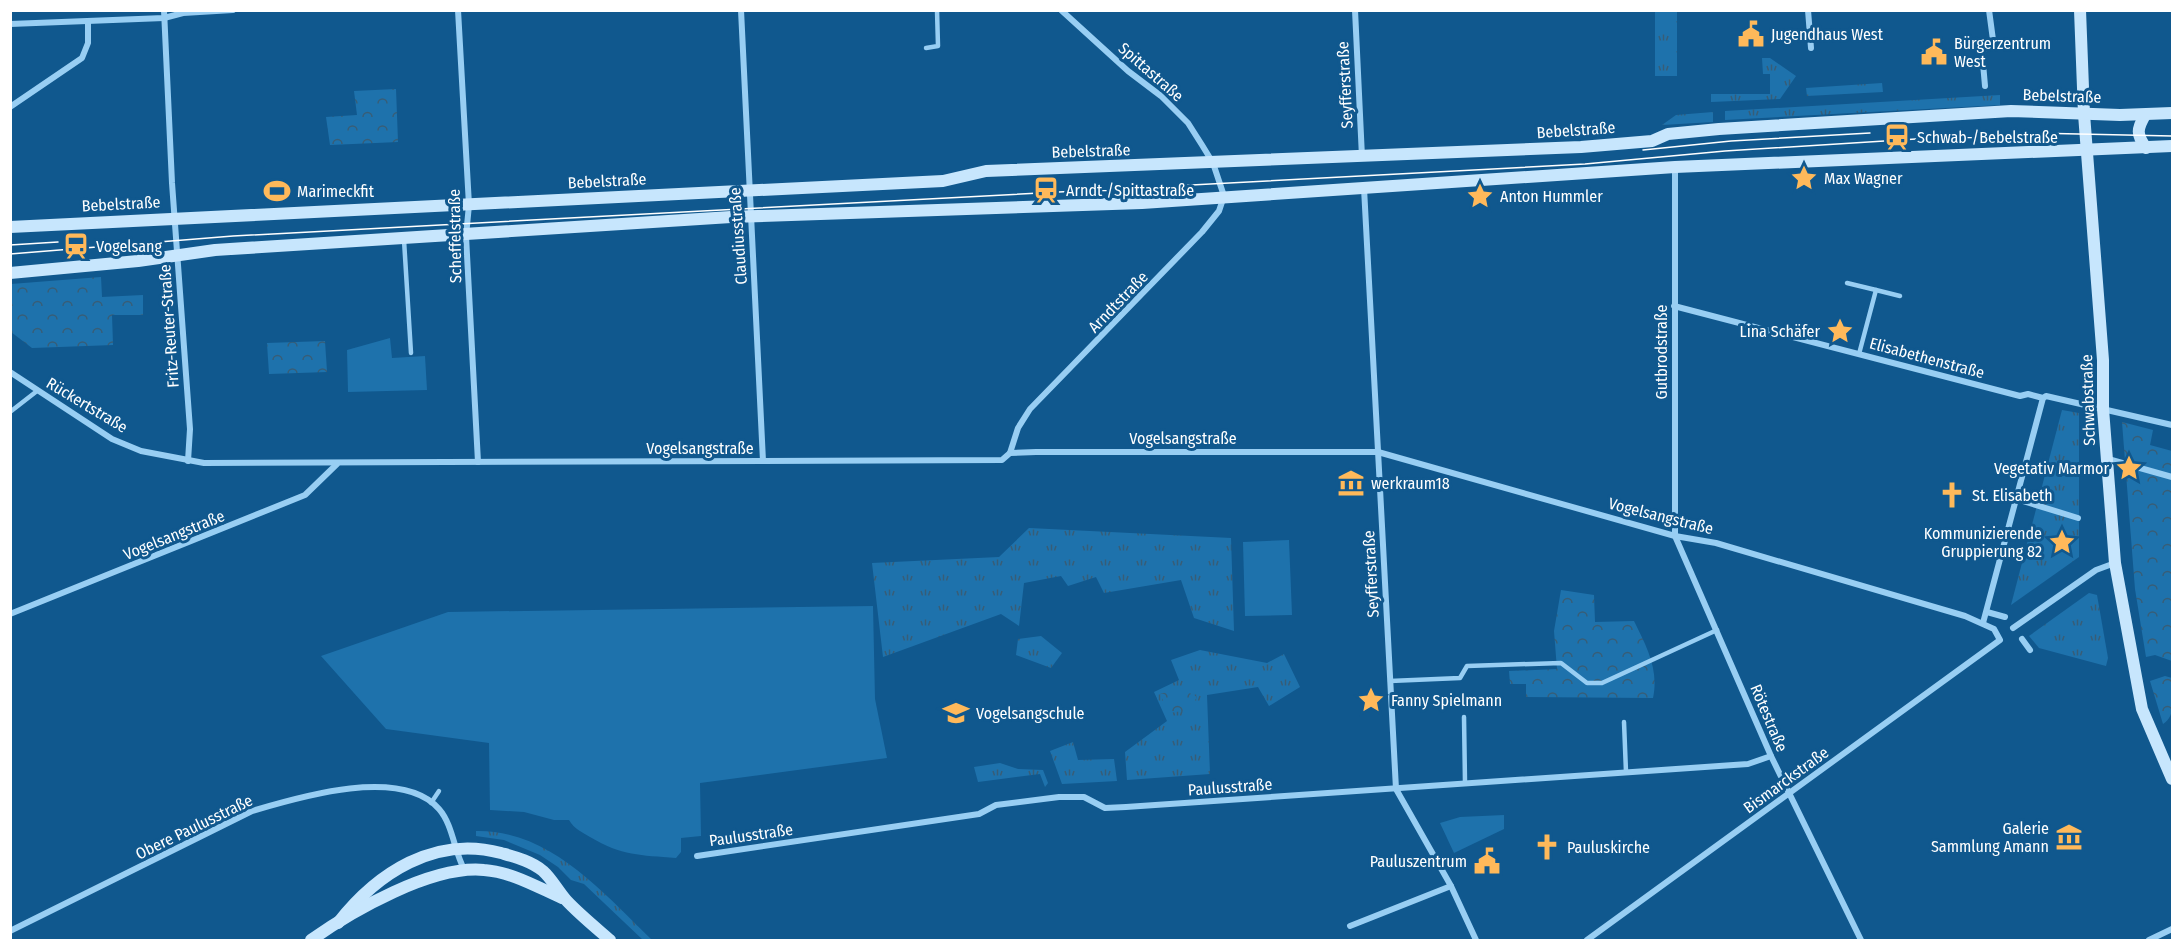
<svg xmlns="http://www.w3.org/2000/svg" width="2183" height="951" font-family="'Fira Sans Condensed',sans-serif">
<defs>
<pattern id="grass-tufts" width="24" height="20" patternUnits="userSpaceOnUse" patternTransform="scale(1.5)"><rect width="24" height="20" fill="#1e72ac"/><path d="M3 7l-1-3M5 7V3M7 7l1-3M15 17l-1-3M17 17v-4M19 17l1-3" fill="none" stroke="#375d77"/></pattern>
<pattern id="park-crowns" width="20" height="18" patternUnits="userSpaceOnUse" patternTransform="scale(1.5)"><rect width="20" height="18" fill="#1e72ac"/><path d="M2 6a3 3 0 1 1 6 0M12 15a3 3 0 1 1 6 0" fill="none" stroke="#375d77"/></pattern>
</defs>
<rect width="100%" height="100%" fill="#10588e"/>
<g fill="url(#grass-tufts)">
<rect x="1655" y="11" width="22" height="65"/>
<polygon points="1762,58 1770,58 1796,76 1780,99 1711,102 1711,94 1770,94 1770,74 1763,74"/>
<polygon points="1882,83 1883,92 1807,96 1806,88"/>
<polygon points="2000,95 2000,105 1725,120 1725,111"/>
<polygon points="1713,112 1713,122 1662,125 1676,115"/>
<polygon points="2062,410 2079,413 2079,557 2011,605"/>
<polygon points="1029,528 1231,538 1234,631 1194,618 1181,580 1104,593 1096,577 1068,586 1061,576 1024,583 1019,626 1001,614 883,657 872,563 999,557"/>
<polygon points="2089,593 2097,595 2108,658 2106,666 2039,648 2029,636"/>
<polygon points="1041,636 1062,653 1051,668 1016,655 1018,639"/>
<polygon points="1200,650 1267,663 1284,654 1300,687 1269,706 1258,687 1207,695 1210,774 1127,780 1125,752 1167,721 1154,692 1179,680 1171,660"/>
<polygon points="1073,742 1078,760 1114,759 1117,781 1062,784 1050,751"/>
<polygon points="1000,763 1018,769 1043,770 1048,783 1045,787 1040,774 978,782 974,767"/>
<path d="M476 831C551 830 603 893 652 940H643L584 884 571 880 558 867 540 855 504 840 476 836Z"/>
</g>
<g fill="url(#park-crowns)">
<polygon points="396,89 398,142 330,145 326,117 357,115 354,91"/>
<polygon points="101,277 102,297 143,295 143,315 112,315 113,345 32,348 11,332 11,284"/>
<polygon points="325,341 327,372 269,374 267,343"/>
<polygon points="2122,422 2153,430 2150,445 2172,451 2172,661 2155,655 2146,657 2135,589"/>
<path d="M1561 590 1594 595 1595 622 1634 621C1647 647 1659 670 1653 698L1526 697V684H1510L1509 671 1557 669 1554 631Z"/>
<path d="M2165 676 2172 678C2173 692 2177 716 2163 724L2150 681Z"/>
<polygon points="1180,688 1197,697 1189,710 1169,713 1160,694"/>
</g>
<g fill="#1e72ac">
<polygon points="390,338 392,358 425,356 427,390 348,392 347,350"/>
<polygon points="1289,540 1292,615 1245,616 1243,542"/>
<path d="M873 606 875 699 887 758 700 783 701 836 681 838V852L676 858C640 855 622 856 590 837 582 832 574 829 569 820H554L524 812 490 810 489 743 386 729 321 656 448 612Z"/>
<polygon points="1504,815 1504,829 1454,853 1440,823 1460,817"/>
</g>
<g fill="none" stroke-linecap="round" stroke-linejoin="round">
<g stroke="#98cef3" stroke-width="4.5">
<polyline points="926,48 938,46 937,10"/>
<polyline points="404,240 411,353"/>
<polyline points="1847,283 1876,290 1859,354"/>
<polyline points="1876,290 1900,296"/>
<polyline points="10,412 37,391"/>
<polyline points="1390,681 1460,678 1467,666 1561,663 1587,683 1602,683 1717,630"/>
<polyline points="1464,717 1465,782"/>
<polyline points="1624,722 1626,772"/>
<polyline points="431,803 439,791"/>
</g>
<g stroke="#98cef3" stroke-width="6">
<polyline points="164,10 172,183 190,429 188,461"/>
<polyline points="458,10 469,205 466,236 478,462"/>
<polyline points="741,10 763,461"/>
<polyline points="1355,10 1362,157"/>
<polyline points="1808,10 1811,48"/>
<polyline points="10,24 164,18 183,13 233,10"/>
<polyline points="1985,86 1982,52 1993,40 1989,10"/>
<polyline points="10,107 82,58 88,43 88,21"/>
<polyline points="1675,168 1675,536 1771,756 1861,940"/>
<polyline points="1364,188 1396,789 1451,886 1476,940"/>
<polyline points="1674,306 2020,396 2028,394 2043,398 2046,396 2172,425"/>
<polyline points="10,372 112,439 141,451 204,463 1002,460 1010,453 1036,452 1378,452 1675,536 1716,543 1965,616 1994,629 2000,640 1587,940"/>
<polyline points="1010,453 1018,428 1030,409 1202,232 1219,211 1224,196 1213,163 1202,145 1188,123 1161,96 1128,71 1061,10"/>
<polyline points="2108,459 2172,477"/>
<polyline points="2000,494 2078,518"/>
<polyline points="1987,612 2005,617"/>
<polyline points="10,614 305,495 337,464"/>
<polyline points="1983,623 2043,398"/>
<polyline points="2013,628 2096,570 2115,563"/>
<polyline points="2022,639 2030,650"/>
<polyline points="697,856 979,814 996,805 1059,797 1084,797 1105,808 1126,807 1748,764 1771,756"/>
<polyline points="1350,926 1451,886"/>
<path d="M10 931 252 811C299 797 401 766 439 809 453 825 454 851 464 869"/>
<polyline points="2149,940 2172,929"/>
</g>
<g stroke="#c7e6fd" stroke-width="12">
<polyline points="2080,10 2084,114 2103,360 2103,409 2115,563 2142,709 2172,779"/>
<path d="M2145 115C2137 129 2136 134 2146 148"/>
<polyline points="10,227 943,181 986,171 1581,147 1652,141 1668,134 1719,129 2011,111 2120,115 2172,113"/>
<polyline points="10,273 138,261 215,250 731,217 1142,203 1675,167 2172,146"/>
<path d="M338 923C377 873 435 835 501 853 515 857 531 861 543 871 552 879 558 891 566 900 579 914 595 927 610 940"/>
<path d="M311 940C352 911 432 865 484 870 512 872 537 887 562 898"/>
</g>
<g stroke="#fff" stroke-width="1.5">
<polyline points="1643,150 1731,141 1870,133"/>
<polyline points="10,245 58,242"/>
<polyline points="10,254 233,236 1585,164 1725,151 1979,135 2027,133 2172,136"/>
</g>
</g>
<defs>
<g id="civic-bare" transform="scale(2.07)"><path d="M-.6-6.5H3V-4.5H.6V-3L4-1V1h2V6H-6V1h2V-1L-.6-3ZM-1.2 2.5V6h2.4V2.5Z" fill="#ffb95a" stroke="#10588e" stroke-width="2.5" paint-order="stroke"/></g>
<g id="station-bare" transform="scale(2.07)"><path d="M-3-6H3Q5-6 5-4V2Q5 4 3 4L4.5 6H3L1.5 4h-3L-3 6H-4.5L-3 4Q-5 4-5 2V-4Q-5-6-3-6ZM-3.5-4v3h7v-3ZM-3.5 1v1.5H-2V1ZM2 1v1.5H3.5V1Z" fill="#ffb95a" stroke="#10588e" stroke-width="2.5" paint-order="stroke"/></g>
<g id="sight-bare" transform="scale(2.07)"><path d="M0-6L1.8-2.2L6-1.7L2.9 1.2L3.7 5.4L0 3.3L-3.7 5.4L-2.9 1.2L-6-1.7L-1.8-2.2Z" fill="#ffb95a" stroke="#10588e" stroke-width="2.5" paint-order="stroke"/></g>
<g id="stadium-bare" transform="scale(2.07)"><path d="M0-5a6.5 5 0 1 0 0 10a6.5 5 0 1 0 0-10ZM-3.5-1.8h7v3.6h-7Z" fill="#ffb95a" stroke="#10588e" stroke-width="2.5" paint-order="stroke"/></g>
<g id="museum-bare" transform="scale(2.07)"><path d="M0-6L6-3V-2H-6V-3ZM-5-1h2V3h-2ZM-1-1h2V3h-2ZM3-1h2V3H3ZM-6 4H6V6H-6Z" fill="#ffb95a" stroke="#10588e" stroke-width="2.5" paint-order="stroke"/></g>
<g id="church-bare" transform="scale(2.07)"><path d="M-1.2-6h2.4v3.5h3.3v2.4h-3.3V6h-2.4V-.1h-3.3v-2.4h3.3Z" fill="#ffb95a" stroke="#10588e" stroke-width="2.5" paint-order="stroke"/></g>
<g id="school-bare" transform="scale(2.07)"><path d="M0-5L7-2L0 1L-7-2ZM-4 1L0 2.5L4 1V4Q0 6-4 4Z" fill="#ffb95a" stroke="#10588e" stroke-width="2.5" paint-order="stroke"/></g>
</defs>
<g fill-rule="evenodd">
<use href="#civic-bare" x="1751" y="34"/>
<use href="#civic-bare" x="1934" y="52"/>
<use href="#station-bare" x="1897" y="137"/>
<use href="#sight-bare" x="1804" y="178"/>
<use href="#station-bare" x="1046" y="190"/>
<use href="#stadium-bare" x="277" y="191"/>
<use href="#sight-bare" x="1480" y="196"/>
<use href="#station-bare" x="76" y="246"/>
<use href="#sight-bare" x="1840" y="331"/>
<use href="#sight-bare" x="2129" y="468"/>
<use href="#museum-bare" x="1351" y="483"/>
<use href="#church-bare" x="1952" y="495"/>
<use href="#sight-bare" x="2062" y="542"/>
<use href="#sight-bare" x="1371" y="700"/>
<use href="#school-bare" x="956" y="713"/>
<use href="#museum-bare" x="2069" y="837"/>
<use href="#church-bare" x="1547" y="847"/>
<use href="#civic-bare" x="1487" y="861"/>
</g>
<g text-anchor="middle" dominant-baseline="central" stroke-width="6" stroke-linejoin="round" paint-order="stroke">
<g font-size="16" fill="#fff" stroke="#10588e" text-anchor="start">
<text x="1771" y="34">Jugendhaus West</text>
<text x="1954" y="43">Bürgerzentrum<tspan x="1954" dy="18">West</tspan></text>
<text x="1917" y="137">Schwab-/Bebelstraße</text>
<text x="1824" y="178">Max Wagner</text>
<text x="1066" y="190">Arndt-/Spittastraße</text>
<text x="297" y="191">Marimeckfit</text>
<text x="1500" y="196">Anton Hummler</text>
<text x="96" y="246">Vogelsang</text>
<text x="1820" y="331" text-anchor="end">Lina Schäfer</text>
<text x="2109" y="468" text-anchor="end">Vegetativ Marmor</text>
<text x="1371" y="483">werkraum18</text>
<text x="1972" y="495">St. Elisabeth</text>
<text x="2042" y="533" text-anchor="end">Kommunizierende<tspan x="2042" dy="18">Gruppierung 82</tspan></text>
<text x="1391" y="700">Fanny Spielmann</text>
<text x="976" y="713">Vogelsangschule</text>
<text x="2049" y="828" text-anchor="end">Galerie<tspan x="2049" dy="18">Sammlung Amann</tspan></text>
<text x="1567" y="847">Pauluskirche</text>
<text x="1467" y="861" text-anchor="end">Pauluszentrum</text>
</g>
<g font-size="16" fill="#fff" stroke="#10588e">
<text transform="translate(1151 72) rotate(41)">Spittastraße</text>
<text transform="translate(1345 85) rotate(-93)">Seyfferstraße</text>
<text transform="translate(2062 96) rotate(2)">Bebelstraße</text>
<text transform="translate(1576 130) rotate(-4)">Bebelstraße</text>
<text transform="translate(1091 151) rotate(-2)">Bebelstraße</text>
<text transform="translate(607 181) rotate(-3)">Bebelstraße</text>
<text transform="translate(121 204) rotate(-3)">Bebelstraße</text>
<text transform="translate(455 236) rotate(-91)">Scheffelstraße</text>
<text transform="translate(738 236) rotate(-94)">Claudiusstraße</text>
<text transform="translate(1118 302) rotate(-46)">Arndtstraße</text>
<text transform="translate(169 326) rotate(-94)">Fritz-Reuter-Straße</text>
<text transform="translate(1661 352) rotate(-90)">Gutbrodstraße</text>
<text transform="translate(1927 358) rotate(15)">Elisabethenstraße</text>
<text transform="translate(2088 400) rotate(-92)">Schwabstraße</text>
<text transform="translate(87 405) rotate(31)">Rückertstraße</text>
<text x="1183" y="438">Vogelsangstraße</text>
<text x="700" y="448">Vogelsangstraße</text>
<text transform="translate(1661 516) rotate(14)">Vogelsangstraße</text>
<text transform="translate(174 535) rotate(-22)">Vogelsangstraße</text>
<text transform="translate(1371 574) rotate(-93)">Seyfferstraße</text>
<text transform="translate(1769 718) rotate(67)">Rötestraße</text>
<text transform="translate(1786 780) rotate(-36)">Bismarckstraße</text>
<text transform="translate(1230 787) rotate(-4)">Paulusstraße</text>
<text transform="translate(194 827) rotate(-26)">Obere Paulusstraße</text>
<text transform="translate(751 835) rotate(-8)">Paulusstraße</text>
</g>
</g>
<rect width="2183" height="951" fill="none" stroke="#ffffff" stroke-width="24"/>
</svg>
